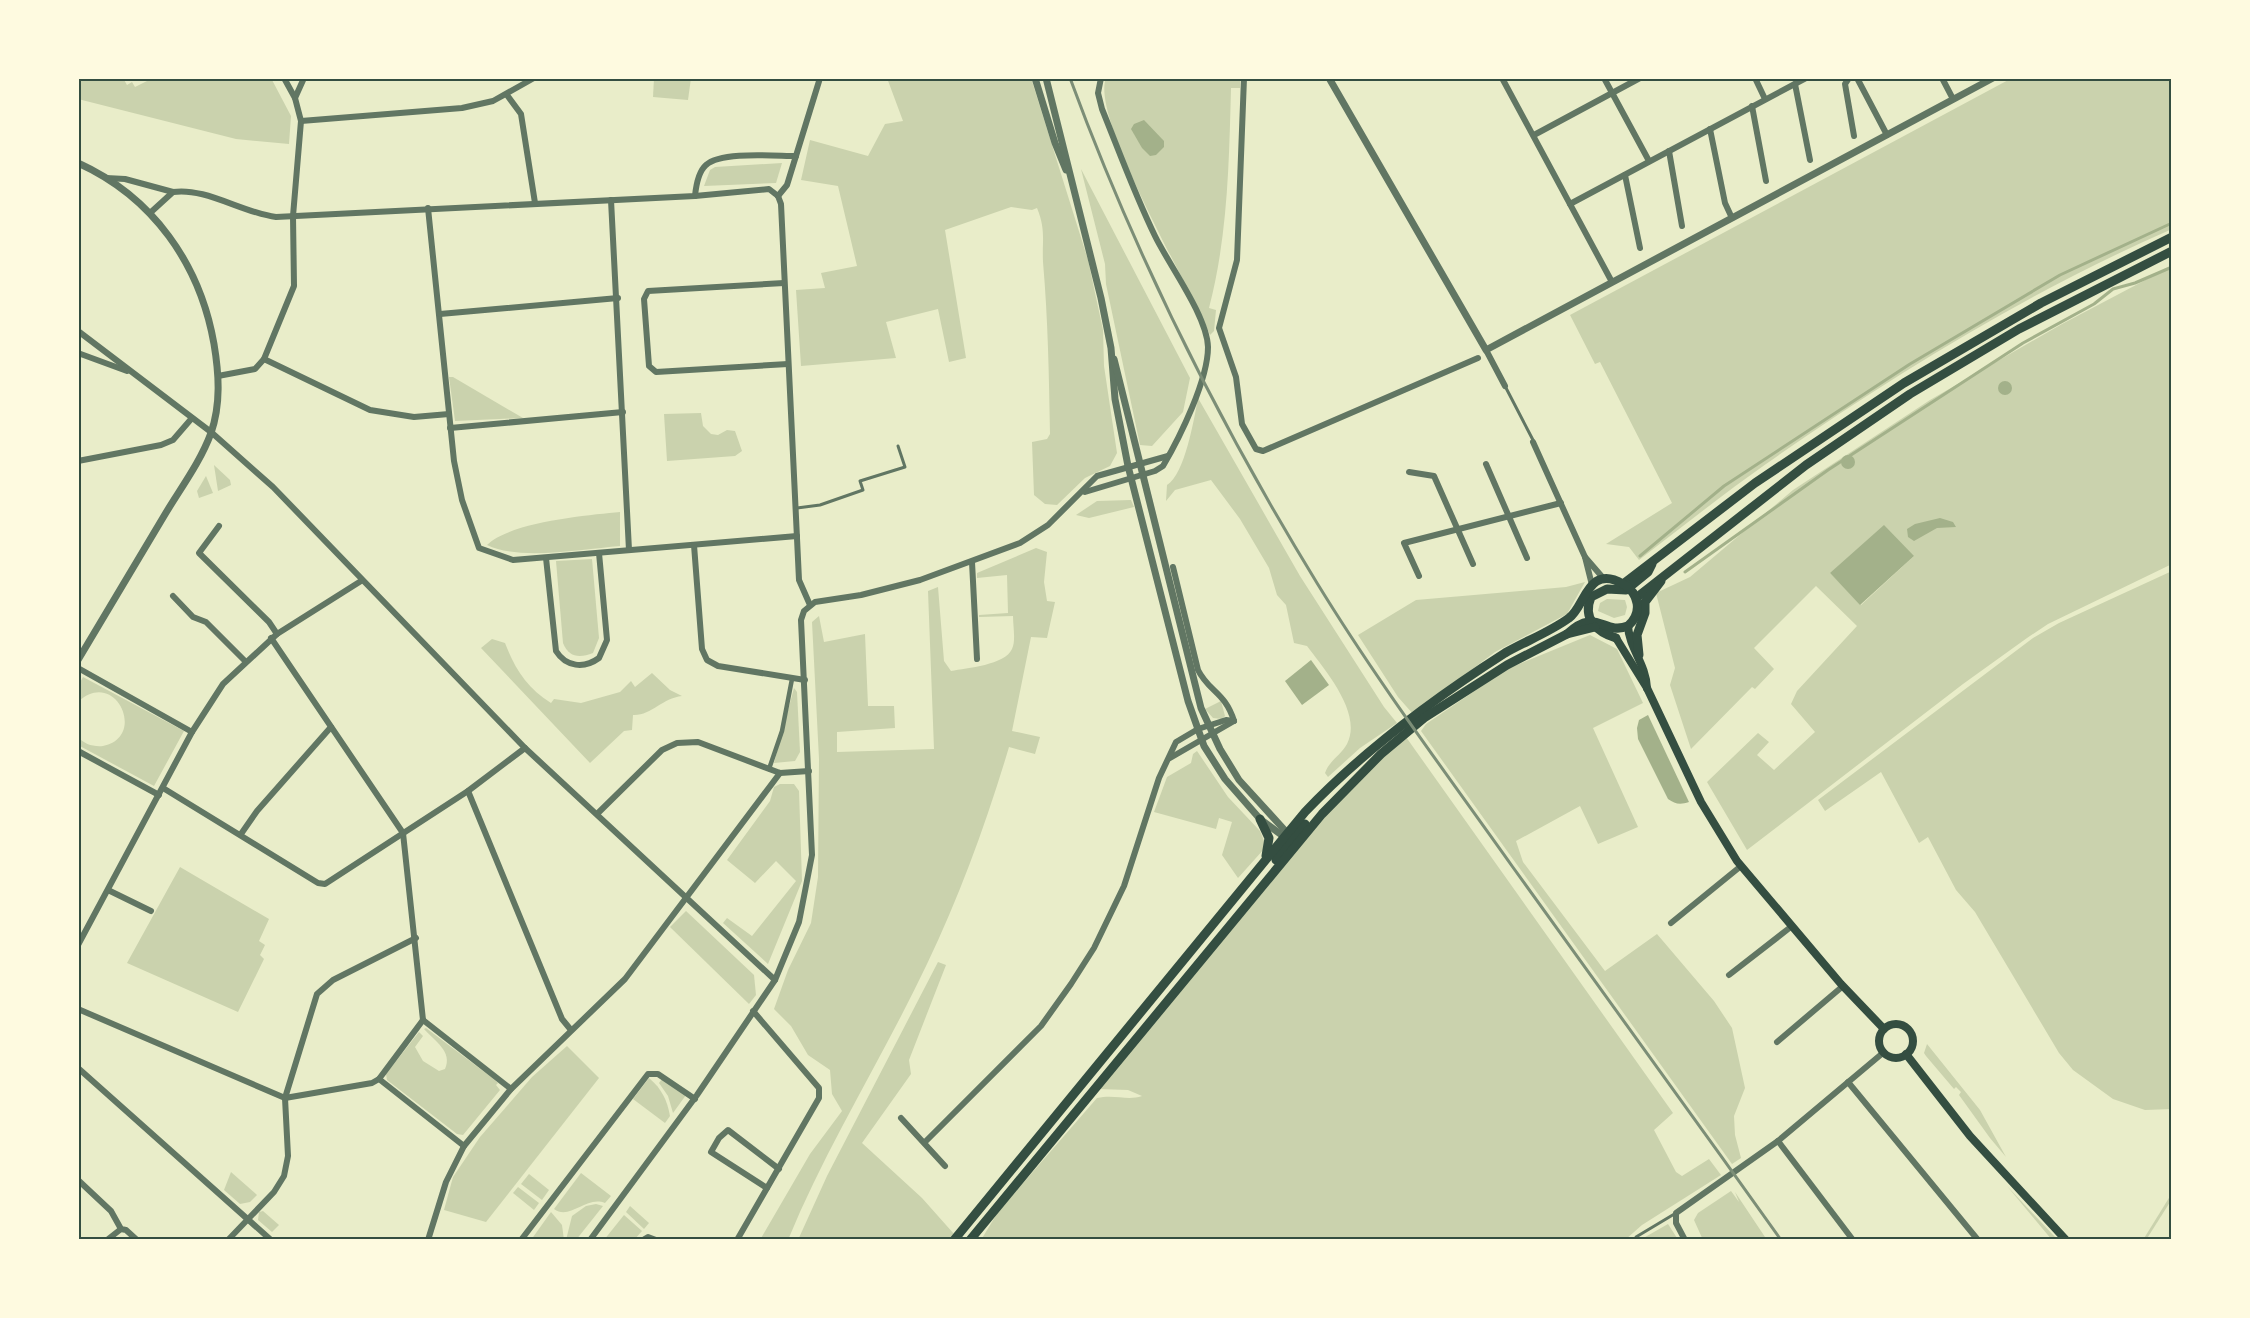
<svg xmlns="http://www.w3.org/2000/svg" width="2250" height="1318" font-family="'DejaVu Sans',sans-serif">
<rect width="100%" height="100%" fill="#e9edc9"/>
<g fill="#cad2ad" fill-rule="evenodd">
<polygon points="78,78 123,78 127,85 132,82 135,87 153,78 271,78 291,116 289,144 236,139 78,99"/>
<polygon points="654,78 691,78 688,100 653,97"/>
<path d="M887 78H1031L1088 260 1103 330 1104 366 1117 453 1110 466 1085 478 1057 505 1045 504 1034 495 1032 442 1047 439 1050 434C1049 376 1048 319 1043 262 1042 240 1046 230 1037 208L1032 210 1011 207 945 230 966 358 949 362 938 309 886 322 896 358 801 366 796 290 825 288 821 273 857 266 838 186 801 180 810 140 868 156 885 124 903 121Z"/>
<path d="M1106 78H1240V88H1231C1229 162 1228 235 1209 308L1216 310 1214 331 1210 335C1191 288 1090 118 1106 78Z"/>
<path d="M2012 78H2172V229C2028 292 1894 374 1766 464 1723 494 1681 528 1639 560L1629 547 1606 544 1672 503 1600 362 1595 364 1570 315Z"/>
<polygon points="782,163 776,183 704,186 710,170 715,167"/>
<polygon points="1081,169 1190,378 1183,412 1152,446 1140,445 1106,284 1105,264"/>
<path d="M2172 266V438L2169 443 2172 450V564L2048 624 2027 638 1963 684 1747 850 1707 782 1758 733 1769 742 1757 755 1774 770 1815 732 1791 704 1797 691 1857 626 1816 586 1754 648 1774 669 1755 689 1752 687 1691 749 1670 685 1675 668 1656 593 1690 577 1793 490 1930 400 2062 324ZM1914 556 1861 605 1830 573Z"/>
<polygon points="449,377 453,377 523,418 455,421"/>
<path d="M1198 398 1300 576 1384 707 1397 723 1360 748 1328 777 1325 773C1329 761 1341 755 1347 744 1363 713 1324 669 1307 646L1294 643 1286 605 1277 595 1269 568 1240 519 1211 480 1175 490 1166 501 1167 485C1185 474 1194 419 1198 398Z"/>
<polygon points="701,413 703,426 711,434 718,435 727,430 735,431 742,451 735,456 667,461 664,414"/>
<polygon points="214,465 230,480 231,485 218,491"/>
<polygon points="206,476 213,493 199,498 197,491"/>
<polygon points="1131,500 1134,507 1089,518 1076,515 1097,501"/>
<path d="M620 512V546C584 549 519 561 487 545 510 522 588 515 620 512Z"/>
<path d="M1036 548 1047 552 1044 582 1047 601 1055 602 1047 638 1031 637 1012 731 1040 737 1035 754 1009 747C987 821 960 895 927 964 883 1057 827 1145 788 1240H760L810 1154 842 1111 832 1094 830 1070 808 1055 791 1026 774 1009 788 970 811 923 818 877 819 759 812 622 819 616 824 642 865 634 868 706H894L895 728 837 732V752L934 749 928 591 938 587 944 661 951 671C967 668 1005 665 1012 649 1016 641 1013 626 1013 616L979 617V615L1008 613 1007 575 977 578V573Z"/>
<path d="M592 559 599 638 593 653C580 658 569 658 563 643L556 561Z"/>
<polygon points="2172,571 2172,1109 2145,1110 2113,1099 2073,1070 2059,1053 1975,912 1956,890 1928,837 1919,843 1881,772 1825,811 1818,800 2033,638 2059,623"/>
<polygon points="1585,582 1567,614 1495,652 1413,714 1398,697 1358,635 1416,600 1566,587"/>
<polygon points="1607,599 1625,600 1627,607 1625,615 1614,618 1598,611 1600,603"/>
<polygon points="1590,635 1617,649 1643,703 1593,728 1638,827 1598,844 1580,806 1516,841 1523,862 1605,971 1657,934 1714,1001 1732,1028 1745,1088 1734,1116 1735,1135 1741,1158 1732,1164 1421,731 1426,724 1507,669"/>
<path d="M492 639 505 643C515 669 527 688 551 703L554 699 581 703 620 692 631 681 635 687 652 673 670 690 682 696C662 698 651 716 633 715L632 730 624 731 590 763 481 648Z"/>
<path d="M83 677 184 731 154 786 78 745V737C84 744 93 747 103 746 148 737 115 667 78 702V686Z"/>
<polygon points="794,688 797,692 800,752 795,761 774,763"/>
<polygon points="1221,701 1225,716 1222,719 1213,718 1205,709"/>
<path d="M1406 737 1673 1113 1654 1130 1676 1172 1682 1176 1709 1159 1721 1175 1642 1225 1625 1240H981L998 1212 1097 1098C1115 1094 1127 1101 1142 1096L1128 1090 1098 1089 1310 832 1385 754Z"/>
<polygon points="1197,751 1228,797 1260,831 1265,843 1264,849 1238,878 1222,855 1232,822 1219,818 1216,829 1154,812 1167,777 1191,763 1193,754"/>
<polygon points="780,784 794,784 799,791 802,881 768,964 723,923 727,918 752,936 796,881 776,861 755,883 727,860 770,801 774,787"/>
<polygon points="180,867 269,919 259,941 265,945 260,955 264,959 238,1012 127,963"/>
<polygon points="686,911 754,975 756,995 749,1004 670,927"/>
<polygon points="938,962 946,965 909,1060 911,1074 862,1143 922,1198 954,1234 949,1240 798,1240 827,1176"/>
<path d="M426 1028 491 1077 498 1083 496 1085 500 1090 463 1135 457 1134 387 1080 386 1074 419 1032 423 1036 415 1047 423 1061 439 1071 445 1069C453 1052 435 1041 424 1029Z"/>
<polygon points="1927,1044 1980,1110 2006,1157 1990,1138 1959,1095 1961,1092 1956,1087 1954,1089 1926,1056 1924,1053"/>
<polygon points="567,1046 599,1078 486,1222 444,1210 453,1177 480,1137 532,1077"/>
<path d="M649 1078C662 1089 667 1100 670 1116L665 1123 633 1099Z"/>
<polygon points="662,1079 686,1095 673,1113 668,1096 659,1083"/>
<polygon points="231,1172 257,1195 250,1202 240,1204 224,1190"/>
<path d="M581 1173 611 1196 605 1203C586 1195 570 1221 554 1209Z"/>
<polygon points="529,1174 549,1190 542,1200 521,1184"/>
<polygon points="2007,1186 2056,1238 2058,1240 2052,1240"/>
<polygon points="518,1187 539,1203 534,1210 513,1193"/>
<polygon points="1731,1191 1739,1202 1735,1192 1767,1240 1703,1240 1694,1220 1698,1213"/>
<polygon points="2172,1193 2172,1199 2146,1240 2143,1240"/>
<polygon points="596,1204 603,1206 576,1240 566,1240 572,1216 586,1206"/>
<polygon points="630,1206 649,1223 644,1229 626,1212"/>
<polygon points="263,1211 279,1225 272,1232 258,1220 259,1212"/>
<polygon points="551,1212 562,1225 564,1240 531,1240"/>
<polygon points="624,1215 642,1231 634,1240 604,1240"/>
<polygon points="1668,1224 1677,1238 1675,1240 1640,1240"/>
</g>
<g fill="#a3b18a">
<polygon points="1144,120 1164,141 1164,147 1156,155 1150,156 1142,148 1131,129 1134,124"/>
<circle cx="2005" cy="388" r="7"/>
<circle cx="1848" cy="462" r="7"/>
<polygon points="1940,518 1953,522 1956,527 1937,528 1914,541 1908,537 1907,529 1915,524"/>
<polygon points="1884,525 1914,556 1860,605 1830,573"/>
<polygon points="1311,660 1329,685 1302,705 1285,681"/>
<path d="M1648 715 1689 802C1680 805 1675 804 1668 799L1638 739 1637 728 1639 720Z"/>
</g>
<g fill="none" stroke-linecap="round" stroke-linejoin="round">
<g stroke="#a3b18a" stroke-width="3">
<polyline points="1640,556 1724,486 1910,364 2060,275 2172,223"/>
<polyline points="1685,572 1828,470 2023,343 2094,304 2113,289 2135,283 2172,267"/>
</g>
<g stroke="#617663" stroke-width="3">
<polyline points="1505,386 1533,440"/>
<polyline points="797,508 820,505 863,490 860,481 905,467 898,446"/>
<polyline points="1636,1237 1676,1213"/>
</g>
<polyline stroke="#617663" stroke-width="4.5" points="769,769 782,731 792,679"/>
<g stroke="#617663" stroke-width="6">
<polyline points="284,78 295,98"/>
<polyline points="1244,78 1237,260 1219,328 1236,377 1242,424 1256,449 1263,451 1478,358"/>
<polyline points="1502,78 1612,282"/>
<polyline points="1604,78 1649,161"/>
<polyline points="1755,78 1765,99"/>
<polyline points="1849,78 1845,84 1854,136"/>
<polyline points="1857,78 1887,135"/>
<polyline points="1942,78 1953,99"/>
<polyline points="1795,84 1810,160"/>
<polyline points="507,95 521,114 535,203"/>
<polyline points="1752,106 1766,181"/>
<polyline points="301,121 462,108 493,101 534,78"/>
<polyline points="1710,129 1725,203 1732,218"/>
<polyline points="1534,135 1640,78"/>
<polyline points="1669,151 1682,226"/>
<polyline points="1625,175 1640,248"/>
<polyline points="106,178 125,179 173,192"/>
<path d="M695 196C696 186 698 172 706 165 721 151 775 156 796 156"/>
<polyline points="778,196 781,204 799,580 810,605"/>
<polyline points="778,196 787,185 820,78"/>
<polyline points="611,200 629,550"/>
<polyline points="1570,204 1806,78"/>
<polyline points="428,208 454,461 462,500 479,548 513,560 797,536"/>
<path d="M150 213 173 192C205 187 243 213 276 217L695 196 769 189 778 196"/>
<polyline points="784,283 648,291 644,299 649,366 656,372 788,364"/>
<polyline points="440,314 618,298"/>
<polyline points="78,331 211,432 273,487 525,748 775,980"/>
<polyline points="1486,350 1505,386"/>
<polyline points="78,353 127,371"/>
<polyline points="264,359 370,410 414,417 449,414"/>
<polyline points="218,376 255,369 264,359 294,286 293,216 301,121 295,98 304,78"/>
<polyline points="450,428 623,412"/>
<polyline points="1533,442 1585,557 1604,579"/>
<polyline points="78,461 161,445 173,440 192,418"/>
<polyline points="1486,464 1527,558"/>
<polyline points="1409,472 1434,476 1473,564"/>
<path d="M1085 492 1155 471 1163 466C1180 437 1208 380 1208 347 1207 316 1169 265 1155 236 1135 195 1119 151 1102 109L1098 93 1101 78"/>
<polyline points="219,526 199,553 269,622 277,634"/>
<polyline points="694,545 702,649 707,660 718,666 805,680"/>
<polyline points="1585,557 1592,585"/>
<path d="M546 558 556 651C566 667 584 669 599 658L607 640 599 553"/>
<polyline points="972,562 977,659"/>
<path d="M1173 567 1198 670C1209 692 1225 692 1234 721"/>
<polyline points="1419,576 1404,543 1561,503"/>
<polyline points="173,596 193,617 206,622 245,661"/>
<polyline points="271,638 403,833 423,1020"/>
<polyline points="78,668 192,732"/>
<polyline points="78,751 159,795"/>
<polyline points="1170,758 1234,721"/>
<polyline points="163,788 318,883 325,884 468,791 525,748"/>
<polyline points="468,791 562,1019 571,1030"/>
<polyline points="597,814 662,750 677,743 698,742 780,773 809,771"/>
<polyline points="241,834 257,811 331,727"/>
<polyline points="108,890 151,911"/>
<polyline points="1671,923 1741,866"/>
<polyline points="78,945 192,732 223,684 277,634 361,581"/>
<polyline points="1729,975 1792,926"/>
<polyline points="78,1009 285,1098 372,1083 379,1079"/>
<polyline points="423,1020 379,1079 464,1146 511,1089 625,979 780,773"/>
<polyline points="423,1020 511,1089"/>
<polyline points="1777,1042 1843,986"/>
<polyline points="78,1068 271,1240"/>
<polyline points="1848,1082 1978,1240"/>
<polyline points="901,1118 945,1166"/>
<polyline points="1778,1141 1853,1240"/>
<polyline points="925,1142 1041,1026 1071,984 1094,948 1124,886 1159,778 1176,742 1198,729 1226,720 1234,721"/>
<polyline points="78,1180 111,1211 121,1229 126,1230 137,1240"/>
<polyline points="767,1188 711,1152 719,1138 728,1130 779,1169"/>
<polyline points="107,1240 121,1229"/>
<polyline points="228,1240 274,1192 284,1176 288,1156 285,1098 317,994 333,980 416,938"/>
<polyline points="428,1240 446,1182 464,1146"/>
<polyline points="521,1240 648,1074 658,1074 695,1099"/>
<polyline points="590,1240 697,1095 775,980 799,922 812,855 801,620 804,611 815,602 861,595 920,580 1020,543 1048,525 1097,476 1168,456"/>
<polyline points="643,1240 648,1237 656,1240"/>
<polyline points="737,1240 819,1098 819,1088 753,1011"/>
<polyline points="1685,1240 1676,1223 1676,1213 1778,1141 1884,1052"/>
</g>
<g stroke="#617663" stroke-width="7">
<polyline points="1035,78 1055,143 1066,170"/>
<polyline points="1046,78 1101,298 1111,348 1115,399 1128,466 1188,701 1204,746 1225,779 1260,819 1287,839"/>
<polyline points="1329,78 1486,350 1993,78"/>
<path d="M78 163C153 197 200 264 214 344 219 374 221 404 211 433 200 463 180 489 164 516 135 564 107 612 78 660"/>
<polyline points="1114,359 1201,708 1220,749 1239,780 1290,836"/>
</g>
<g stroke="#344e41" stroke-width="8">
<path d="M1628 626C1629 648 1646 664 1647 688"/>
<polyline points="1616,638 1647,688 1701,802 1737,861 1841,984 1884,1029"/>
<circle cx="1896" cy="1041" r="17"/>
<polyline points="1906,1054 1970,1136 2066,1240"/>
</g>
<g stroke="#344e41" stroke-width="9">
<polyline points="1623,584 1755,483 1904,383 2041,303 2172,237"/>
<polyline points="1636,598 1806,465 1910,394 2019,329 2172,251"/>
<path d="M1616 638C1597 632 1582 619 1591 597L1607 589 1626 590 1648 572 1652 564"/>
<polyline points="1639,655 1637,635 1645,613 1645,602 1661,581"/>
<polyline points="1260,819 1269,838 1266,856"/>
<polyline points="1276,860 1305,824"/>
<path d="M954 1240 1305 812C1364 750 1433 699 1505 653 1526 641 1550 632 1569 618 1585 607 1588 563 1623 584 1639 593 1643 613 1628 626 1603 636 1597 606 1567 634"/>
<polyline points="970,1240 1322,814 1381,754 1424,718 1507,665 1567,634 1595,627"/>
</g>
<path stroke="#7c8e77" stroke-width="3" d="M1070 78C1135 255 1219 423 1317 583 1377 681 1446 773 1512 866 1602 991 1692 1115 1781 1240"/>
</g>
<rect width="2250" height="1318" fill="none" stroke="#fefae0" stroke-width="159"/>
<rect x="80" y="80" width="2090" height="1158" fill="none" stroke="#344e41" stroke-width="2"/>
</svg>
